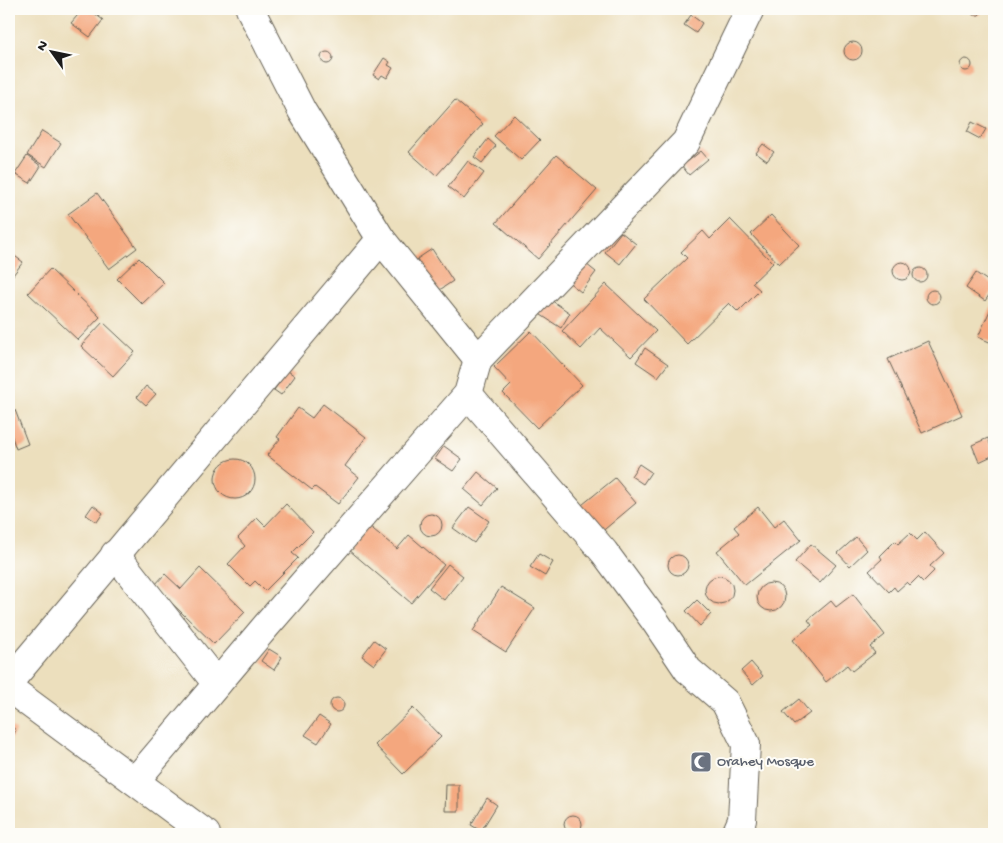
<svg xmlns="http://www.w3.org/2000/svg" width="1003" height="843" font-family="'Gochi Hand',sans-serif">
<rect width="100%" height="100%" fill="#fdfcf7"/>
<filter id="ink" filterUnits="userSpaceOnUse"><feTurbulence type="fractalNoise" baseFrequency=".02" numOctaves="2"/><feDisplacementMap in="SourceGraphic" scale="10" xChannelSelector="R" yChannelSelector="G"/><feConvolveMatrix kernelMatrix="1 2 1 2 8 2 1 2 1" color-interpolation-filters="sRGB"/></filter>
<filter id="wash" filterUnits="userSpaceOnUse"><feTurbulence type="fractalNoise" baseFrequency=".0096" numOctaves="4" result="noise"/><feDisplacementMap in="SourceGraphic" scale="20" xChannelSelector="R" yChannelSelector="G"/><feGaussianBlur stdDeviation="1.12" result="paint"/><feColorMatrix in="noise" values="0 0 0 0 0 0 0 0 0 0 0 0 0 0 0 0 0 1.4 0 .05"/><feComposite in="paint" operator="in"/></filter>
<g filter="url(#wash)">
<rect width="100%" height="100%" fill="#ecdfbd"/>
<g id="blocks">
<g fill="#f4a77e">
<polygon points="83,9 89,9 103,20 90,37 71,23"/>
<polygon points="968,9 985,9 979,15 973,15"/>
<polygon points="691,15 702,23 696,33 684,25"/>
<circle cx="853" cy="51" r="9"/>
<circle cx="327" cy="58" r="6"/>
<polygon points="384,58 390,62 388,65 393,68 387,78 382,75 379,79 373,75"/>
<circle cx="966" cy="65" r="6"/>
<polygon points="455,100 483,124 436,176 409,152"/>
<polygon points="514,115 540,140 521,160 494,136"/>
<polygon points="972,122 986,129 980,139 967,132"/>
<polygon points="42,131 61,143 46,167 27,155"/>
<polygon points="488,139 496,146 482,163 474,157"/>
<polygon points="763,144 774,152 767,161 756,153"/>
<polygon points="701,151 708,159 689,175 682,166"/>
<polygon points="556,155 597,190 538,259 496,223"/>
<polygon points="27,156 41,166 30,183 15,174"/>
<polygon points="468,161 484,173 464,199 448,187"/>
<polygon points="97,193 137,248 109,269 68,214"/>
<polygon points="771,215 799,245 779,264 751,234"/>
<polygon points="730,219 773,263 752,283 760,290 738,312 729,303 687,344 644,299 687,258 681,252 703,231 710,239"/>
<polygon points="621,232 636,244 620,264 605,252"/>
<polygon points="432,249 453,281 438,291 417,259"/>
<polygon points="9,252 23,262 13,275 9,271"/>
<polygon points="139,258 164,283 142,304 117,279"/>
<polygon points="581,260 596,272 581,292 566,280"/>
<circle cx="902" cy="271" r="9"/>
<circle cx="920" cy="275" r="7"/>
<polygon points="50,269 100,317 78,340 28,293"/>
<polygon points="976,273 994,285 994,288 985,301 966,288"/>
<polygon points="606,284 656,331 631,357 600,328 581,349 562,331"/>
<circle cx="933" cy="297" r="7"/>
<polygon points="548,298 570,313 561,328 538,313"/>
<polygon points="992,306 994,306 994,344 978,337"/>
<polygon points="103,322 135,352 113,376 81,346"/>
<polygon points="531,331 582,385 537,428 503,393 511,385 494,367"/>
<polygon points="928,341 962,415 922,433 888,359"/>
<polygon points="645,348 668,364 658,377 636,362"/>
<polygon points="288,371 295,376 281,395 274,390"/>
<polygon points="146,386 156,394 146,405 137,397"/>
<polygon points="323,404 366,437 345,466 359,477 338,504 315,487 312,490 267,455 280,439 277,437 298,408 312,418"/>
<polygon points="15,410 28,444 16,449 9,428 9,412"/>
<polygon points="988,438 994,455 979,462 972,445"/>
<polygon points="444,446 462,459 453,471 435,459"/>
<circle cx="235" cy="479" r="20"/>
<polygon points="639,464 651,472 643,484 631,476"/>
<polygon points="478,472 497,488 483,505 464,489"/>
<polygon points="615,478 636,503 599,534 577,509"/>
<polygon points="286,504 313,532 292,553 298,558 265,591 255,581 250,586 228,564 245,546 238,538 257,518 265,526"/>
<polygon points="93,505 103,513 97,522 86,515"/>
<polygon points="469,507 489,521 474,543 453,528"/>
<polygon points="758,507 774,527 784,519 801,540 745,585 717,551 739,533 734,527"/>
<circle cx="431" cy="525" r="11"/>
<polygon points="368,525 397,549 409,535 444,565 411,603 348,549"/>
<polygon points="925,532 944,553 930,566 934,571 923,582 918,577 910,585 907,582 897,591 894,587 889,592 869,571 882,559 880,556 895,541 898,544 910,533 917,540"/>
<polygon points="856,537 867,550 850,566 838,553"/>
<polygon points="811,544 836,565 820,583 795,562"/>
<polygon points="539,554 553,562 545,576 530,567"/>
<circle cx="678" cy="565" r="10"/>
<polygon points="448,564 463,576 444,600 429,588"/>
<polygon points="200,568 245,612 214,644 154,586 165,574 181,589"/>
<circle cx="719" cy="590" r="14"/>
<circle cx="771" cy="597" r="14"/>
<polygon points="501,587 535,608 506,652 473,631"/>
<polygon points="853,594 885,635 870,647 875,653 852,671 847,665 826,682 793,640 812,625 808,620 831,601 836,607"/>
<polygon points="697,600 711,614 700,626 686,611"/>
<polygon points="374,640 386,649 374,665 362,656"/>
<polygon points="269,649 282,657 274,670 261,661"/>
<polygon points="751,662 763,676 753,685 741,671"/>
<circle cx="337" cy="705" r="7"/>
<polygon points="799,699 810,713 794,725 783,712"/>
<polygon points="413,708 441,737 403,774 375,745"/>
<polygon points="319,716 331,724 318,743 305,735"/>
<polygon points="10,726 16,730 9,742 9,728"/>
<polygon points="446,785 459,785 459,811 445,811"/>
<polygon points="487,798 497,805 481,831 471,825"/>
<circle cx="573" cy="824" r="9"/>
</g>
</g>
</g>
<g filter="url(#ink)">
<use href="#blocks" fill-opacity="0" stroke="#656054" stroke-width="1"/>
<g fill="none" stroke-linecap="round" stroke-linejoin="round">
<g stroke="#656054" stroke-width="30">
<g id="minor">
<polyline points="250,9 302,111 381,239 478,359"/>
<polyline points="468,394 604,552 655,621 688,670 725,702 746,744 742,820 736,834"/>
<polyline points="115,554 217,684"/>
<polyline points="9,682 381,239"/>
<polyline points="9,688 206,834"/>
<polyline points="135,781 267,625 468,394 478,359 686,142 750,9"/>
</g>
</g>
<use href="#minor" stroke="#fff" stroke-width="28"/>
</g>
</g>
<defs>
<g id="mosque-square" transform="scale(1.125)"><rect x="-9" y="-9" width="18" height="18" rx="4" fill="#6b7280" stroke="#fdfcf7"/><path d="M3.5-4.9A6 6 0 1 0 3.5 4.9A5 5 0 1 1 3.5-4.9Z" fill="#fff"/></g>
</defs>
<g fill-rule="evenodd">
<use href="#mosque-square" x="701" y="762"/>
</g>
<g text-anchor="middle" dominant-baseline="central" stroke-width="4" stroke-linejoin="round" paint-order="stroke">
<g font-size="15" fill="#5b616d" stroke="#fdfcf7" text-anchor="start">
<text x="717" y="762">Orahey Mosque</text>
</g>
</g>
<rect width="1003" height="843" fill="none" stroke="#fdfcf7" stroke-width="30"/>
<g transform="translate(52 52) rotate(303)" stroke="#fdfcf7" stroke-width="4" paint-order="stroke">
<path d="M0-4L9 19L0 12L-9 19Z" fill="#1c1c1c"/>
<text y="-8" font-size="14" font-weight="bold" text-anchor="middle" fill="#1c1c1c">N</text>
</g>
</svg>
